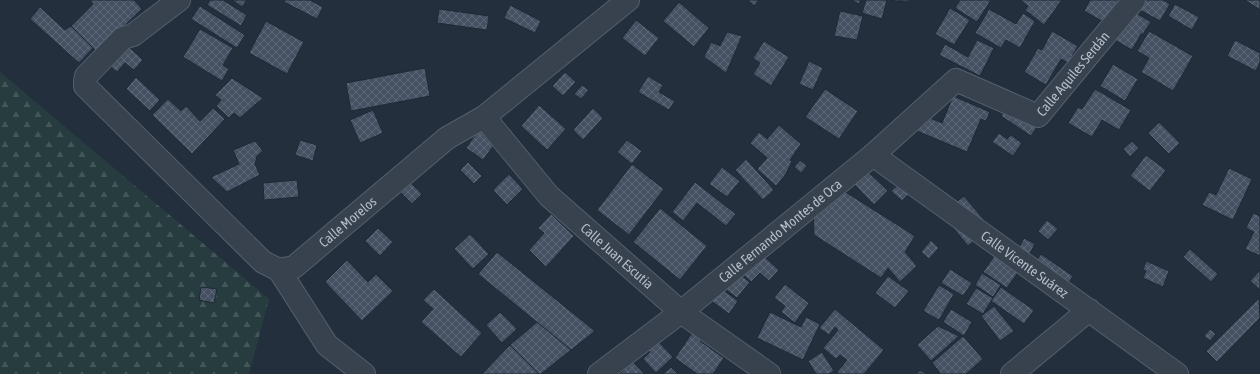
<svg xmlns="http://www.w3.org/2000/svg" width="1260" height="374" font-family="'Asap Condensed',sans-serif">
<defs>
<pattern id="forest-firs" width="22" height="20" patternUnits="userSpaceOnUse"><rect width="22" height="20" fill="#263c3f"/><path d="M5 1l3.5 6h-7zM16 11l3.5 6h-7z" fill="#435659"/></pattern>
<pattern id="building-cross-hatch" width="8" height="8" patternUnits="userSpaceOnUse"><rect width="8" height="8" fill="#455162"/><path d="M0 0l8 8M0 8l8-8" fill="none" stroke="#5d6877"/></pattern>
</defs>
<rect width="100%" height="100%" fill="#242f3e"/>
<polygon fill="url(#forest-firs)" points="0,72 269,299 249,374 0,374"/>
<g fill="url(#building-cross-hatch)" stroke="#1f2835">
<polygon points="90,0 134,0 142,9 97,52 71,26 93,4"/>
<polygon points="210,0 223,0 247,15 241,26 207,5"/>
<polygon points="232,0 247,0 242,7"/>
<polygon points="284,0 310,0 323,7 317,19 284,2"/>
<polygon points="748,0 759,0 754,6"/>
<polygon points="851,0 861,0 859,4"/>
<polygon points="866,0 887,0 882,19 862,13"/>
<polygon points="893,0 910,0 909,2 893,1"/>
<polygon points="960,0 991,0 977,22 955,8"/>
<polygon points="1020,0 1062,0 1044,25 1025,10 1028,6"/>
<polygon points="1090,0 1129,0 1111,26 1084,11"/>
<polygon points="1140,0 1163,0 1170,4 1160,21 1136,8"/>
<polygon points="1245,0 1260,0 1260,10"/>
<polygon points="679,2 709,28 694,47 663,21"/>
<polygon points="1175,4 1199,17 1192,30 1168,16"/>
<polygon points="510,5 541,21 535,33 504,18"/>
<polygon points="200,6 245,35 237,48 191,19"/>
<polygon points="40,7 65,30 71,26 93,48 79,63 30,19"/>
<polygon points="950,8 970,20 954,45 935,34"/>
<polygon points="1128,8 1151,22 1143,34 1141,34 1132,50 1110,37"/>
<polygon points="439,9 489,16 487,30 437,23"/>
<polygon points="989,9 1016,24 1023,13 1035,21 1020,48 1006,40 1001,48 975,33"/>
<polygon points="840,11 863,16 857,40 834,36"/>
<polygon points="636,20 659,38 645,56 622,38"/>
<polygon points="266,21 304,42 287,74 249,53"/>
<polygon points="200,29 233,48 223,65 229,69 222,81 183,57"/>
<polygon points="1052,31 1078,46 1068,63 1061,59 1046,85 1024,72 1038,48 1042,50"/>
<polygon points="1149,31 1193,56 1173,91 1141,72 1149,58 1137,51"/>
<polygon points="727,32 742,36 726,73 704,57 711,42 720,46"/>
<polygon points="977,40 994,48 980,76 939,55 945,44 968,57"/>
<polygon points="1235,40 1260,53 1260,62 1256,71 1227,56"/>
<polygon points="764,41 789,57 771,86 753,74 760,63 753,58"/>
<polygon points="125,43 143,60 134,70 125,63 117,72 107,64"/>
<polygon points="809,61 823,68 813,90 799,84"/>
<polygon points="1113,64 1138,79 1125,101 1100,86"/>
<polygon points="425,68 430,96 351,111 346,83"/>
<polygon points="565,72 576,82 563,96 552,86"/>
<polygon points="648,76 663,85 659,92 675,101 669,110 638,92"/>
<polygon points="136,77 160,100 150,111 126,89"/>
<polygon points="232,78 263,98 240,118 234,113 229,118 216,106 221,100 215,95"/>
<polygon points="582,85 589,90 581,99 574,94"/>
<polygon points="825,89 858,111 839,139 805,117"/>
<polygon points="1095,89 1131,110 1119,130 1102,120 1092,137 1068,123 1078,107 1082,109"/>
<polygon points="953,96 990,112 986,121 981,119 967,152 917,131 923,115 942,123"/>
<polygon points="168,99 181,111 186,106 200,121 213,108 225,119 192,154 152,115"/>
<polygon points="1009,104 1039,124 1031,136 1001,116"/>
<polygon points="539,105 566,129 547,150 521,126"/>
<polygon points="593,108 603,118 583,140 573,130"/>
<polygon points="373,110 383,133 360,143 350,120"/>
<polygon points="1159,122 1180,143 1169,154 1148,133"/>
<polygon points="779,125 801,144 790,160 792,161 786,174 776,186 757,169 767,158 750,143 759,132 767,139"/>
<polygon points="480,128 497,141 483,160 466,148"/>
<polygon points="999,133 1007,139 1011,135 1022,143 1013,156 992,142"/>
<polygon points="300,140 317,145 313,161 295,155"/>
<polygon points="627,140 642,151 632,164 617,152"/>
<polygon points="255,141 263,151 257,156 255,164 260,175 227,192 211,177 239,164 233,150"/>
<polygon points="1132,141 1139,148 1130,157 1123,149"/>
<polygon points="1146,155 1166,170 1150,191 1130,176"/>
<polygon points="746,159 774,190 763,200 735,170"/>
<polygon points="800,160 807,166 801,173 794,167"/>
<polygon points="468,162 482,176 474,184 460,170"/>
<polygon points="632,164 664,189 629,235 597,210"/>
<polygon points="722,167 740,181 727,197 709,184"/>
<polygon points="1229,168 1252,179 1233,220 1202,205 1209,192 1216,195"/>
<polygon points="865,169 888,191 874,205 852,182"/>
<polygon points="509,174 523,189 507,205 493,190"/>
<polygon points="297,180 299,197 264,200 263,183"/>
<polygon points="408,180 422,194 412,204 398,190"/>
<polygon points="695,182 736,214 726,226 697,203 683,221 672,212"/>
<polygon points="901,182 910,193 902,201 891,191"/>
<polygon points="833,184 915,236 905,252 917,266 900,282 888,268 881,278 814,235 813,209"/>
<polygon points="964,196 990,227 968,246 942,214"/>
<polygon points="660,208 707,246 680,280 633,242"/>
<polygon points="1253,213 1260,216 1260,256 1245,249 1254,232 1246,228"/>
<polygon points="551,214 574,236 546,267 529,250 544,233 538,228"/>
<polygon points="1047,220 1058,229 1048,240 1038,231"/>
<polygon points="378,228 393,242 380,256 365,241"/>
<polygon points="470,234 489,254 473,269 454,249"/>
<polygon points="1024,238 1035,244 1023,267 1012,261"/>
<polygon points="931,240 939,248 929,259 921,252"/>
<polygon points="748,242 779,270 769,281 760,273 751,282 730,262"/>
<polygon points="1190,249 1218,274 1211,282 1183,257"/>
<polygon points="497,252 595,331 571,350 478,274"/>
<polygon points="997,252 1021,268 1007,288 983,272"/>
<polygon points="1041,254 1073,276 1065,289 1032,267"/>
<polygon points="347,260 368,282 376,274 393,291 362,321 325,282"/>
<polygon points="1146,261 1169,271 1163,287 1143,278 1146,271 1143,270"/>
<polygon points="950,269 972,283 963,296 941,283"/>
<polygon points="1260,270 1260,290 1250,281"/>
<polygon points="982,273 1001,285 993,297 975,285"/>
<polygon points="739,274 750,282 737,298 723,287"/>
<polygon points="888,276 909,291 895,308 875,293"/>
<polygon points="715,284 738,301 729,314 706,297"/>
<polygon points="785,284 809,303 795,323 781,312 785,306 774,298"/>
<polygon points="939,285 954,294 939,320 923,311"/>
<polygon points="201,287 217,289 214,303 199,300"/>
<polygon points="1001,287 1034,310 1024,324 991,301"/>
<polygon points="976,288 993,298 983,314 966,304"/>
<polygon points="434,289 482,333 461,357 421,322 433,309 423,300"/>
<polygon points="1259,298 1260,318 1217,362 1206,351"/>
<polygon points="994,306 1014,331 1000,341 981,316"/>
<polygon points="835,309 884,350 864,374 839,374 837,372 847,360 840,355 836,359 823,348 838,330 835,327 829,335 819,328"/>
<polygon points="951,309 972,322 964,336 943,322"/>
<polygon points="500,312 517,329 502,343 486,325"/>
<polygon points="770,312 801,327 806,317 820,324 803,360 757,338"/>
<polygon points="537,322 571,350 541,374 539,374 510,345"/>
<polygon points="938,326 959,336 931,361 917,345"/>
<polygon points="1210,329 1216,334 1210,341 1204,336"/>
<polygon points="694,330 703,337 700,341 724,358 713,374 697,374 675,358"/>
<polygon points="653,336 673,357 656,373 643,359 650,352 643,345"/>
<polygon points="963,336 983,359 966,374 941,374 932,363"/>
<polygon points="510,345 539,374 482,374"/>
<polygon points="822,352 834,371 829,374 816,374 808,361"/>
<polygon points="632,361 644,373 643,374 620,374"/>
<polygon points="671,367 678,374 663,374"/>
<polygon points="920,370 927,374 916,374"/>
</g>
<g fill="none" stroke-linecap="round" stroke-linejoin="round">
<g stroke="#565f6c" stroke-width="24">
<g id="minor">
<path id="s1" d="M179 0 133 35 123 38 86 76 85 81V86L263 262 279 270 294 267 447 138 484 117 628 0"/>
<path id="s2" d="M484 117 549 196 681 312 769 374"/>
<path id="s3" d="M873 155 1177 374"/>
<polyline points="279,270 327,345 364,374"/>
<path id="s4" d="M599 374 681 312 873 155 956 80 1038 116 1134 0"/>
<polyline points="1012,374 1089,310"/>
</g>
</g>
<use href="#minor" stroke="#38414e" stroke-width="22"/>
</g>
<g text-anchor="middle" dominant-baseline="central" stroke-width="3" stroke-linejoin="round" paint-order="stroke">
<g font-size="14" fill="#b4bcc9" stroke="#1d2633">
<text stroke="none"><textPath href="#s4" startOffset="607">Calle Aquiles Serdán</textPath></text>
<text stroke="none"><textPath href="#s1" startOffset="485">Calle Morelos</textPath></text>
<text stroke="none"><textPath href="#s4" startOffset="231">Calle Fernando Montes de Oca</textPath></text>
<text stroke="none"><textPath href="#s2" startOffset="193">Calle Juan Escutia</textPath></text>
<text stroke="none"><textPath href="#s3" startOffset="187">Calle Vicente Suárez</textPath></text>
</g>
</g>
</svg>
